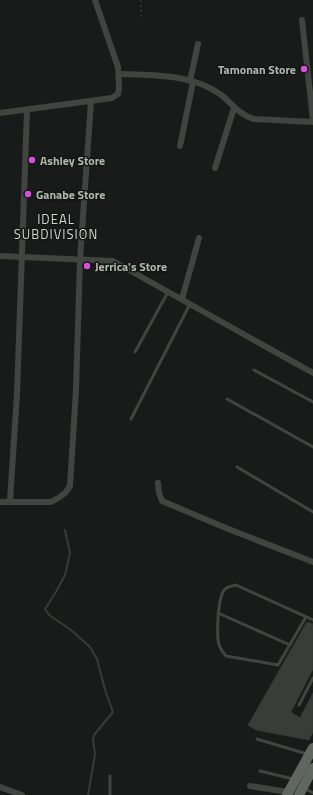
<svg xmlns="http://www.w3.org/2000/svg" width="313" height="795" font-family="'Titillium Web',sans-serif">
<rect width="100%" height="100%" fill="#191b1a"/>
<g fill="none" stroke-linecap="round" stroke-linejoin="round">
<polyline stroke="#343e30" stroke-width="2" points="65,530 70,553 65,575 56,592 45,609 49,615 71,630 90,647 97,659 105,690 113,712 94,735 93,740 95,754 88,795"/>
</g>
<polygon fill="#393d3a" stroke="#333735" points="307,622 313,624 313,669 291,712 300,718 313,693 313,732 309,740 256,730 248,725"/>
<g fill="none" stroke-linecap="round" stroke-linejoin="round">
<polyline stroke="#434943" stroke-width="1" stroke-dasharray="2 3" stroke-linecap="butt" points="141,0 141,20"/>
<g stroke="#404540" stroke-width="3">
<polyline points="135,352 168,292"/>
<polyline points="254,370 313,402"/>
<polyline points="227,399 313,447"/>
<polyline points="131,419 190,304"/>
<polyline points="237,467 313,512"/>
<polyline points="218,613 290,645"/>
<path d="M306 617 278 665 226 656C222 651 218 646 218 639 217 628 218 602 223 592 225 587 231 586 236 585L313 620"/>
<polyline points="299,705 313,678"/>
<polyline points="257,739 307,754"/>
<polyline points="260,771 293,779"/>
<polyline points="110,776 110,795"/>
<polyline points="304,788 313,793"/>
</g>
<g stroke="#404540" stroke-width="6">
<polyline points="302,20 313,120"/>
<path d="M119 74C153 75 191 74 220 94 232 103 239 115 254 119L313 122"/>
<polyline points="190,81 198,44"/>
<polyline points="0,113 112,98 118,94 119,87 118,67 95,0"/>
<polyline points="180,146 193,82"/>
<polyline points="215,168 234,108"/>
<polyline points="0,256 113,261 313,373"/>
<polyline points="182,299 199,238"/>
<polyline points="158,483 159,493 162,501 226,528 313,562"/>
<polyline points="10,501 17,394 27,110"/>
<polyline points="0,502 51,502 60,497 66,492 70,486 76,390 80,260 91,101"/>
<polyline points="250,786 288,792"/>
<polyline points="0,787 22,795"/>
</g>
<g stroke="#5f6760" stroke-width="10">
<polyline points="287,795 313,748"/>
<polyline points="299,795 313,768"/>
</g>
</g>
<g fill="#da4edf" stroke="#141615" stroke-width="1.5">
<circle cx="304" cy="69" r="4"/>
<circle cx="32" cy="160" r="4"/>
<circle cx="28" cy="194" r="4"/>
<circle cx="87" cy="266" r="4"/>
</g>
<g text-anchor="middle" dominant-baseline="central" stroke-width="3" stroke-linejoin="round" paint-order="stroke">
<g font-size="12" font-weight="bold" fill="#adb9ad" stroke="#141615" text-anchor="start">
<text x="296" y="69" text-anchor="end">Tamonan Store</text>
<text x="40" y="160">Ashley Store</text>
<text x="36" y="194">Ganabe Store</text>
<text x="95" y="266">Jerrica's Store</text>
</g>
<g font-size="13" letter-spacing="1" fill="#ced6ce" stroke="#141615">
<text x="56" y="219">IDEAL<tspan x="56" dy="15">SUBDIVISION</tspan></text>
</g>
</g>
</svg>
